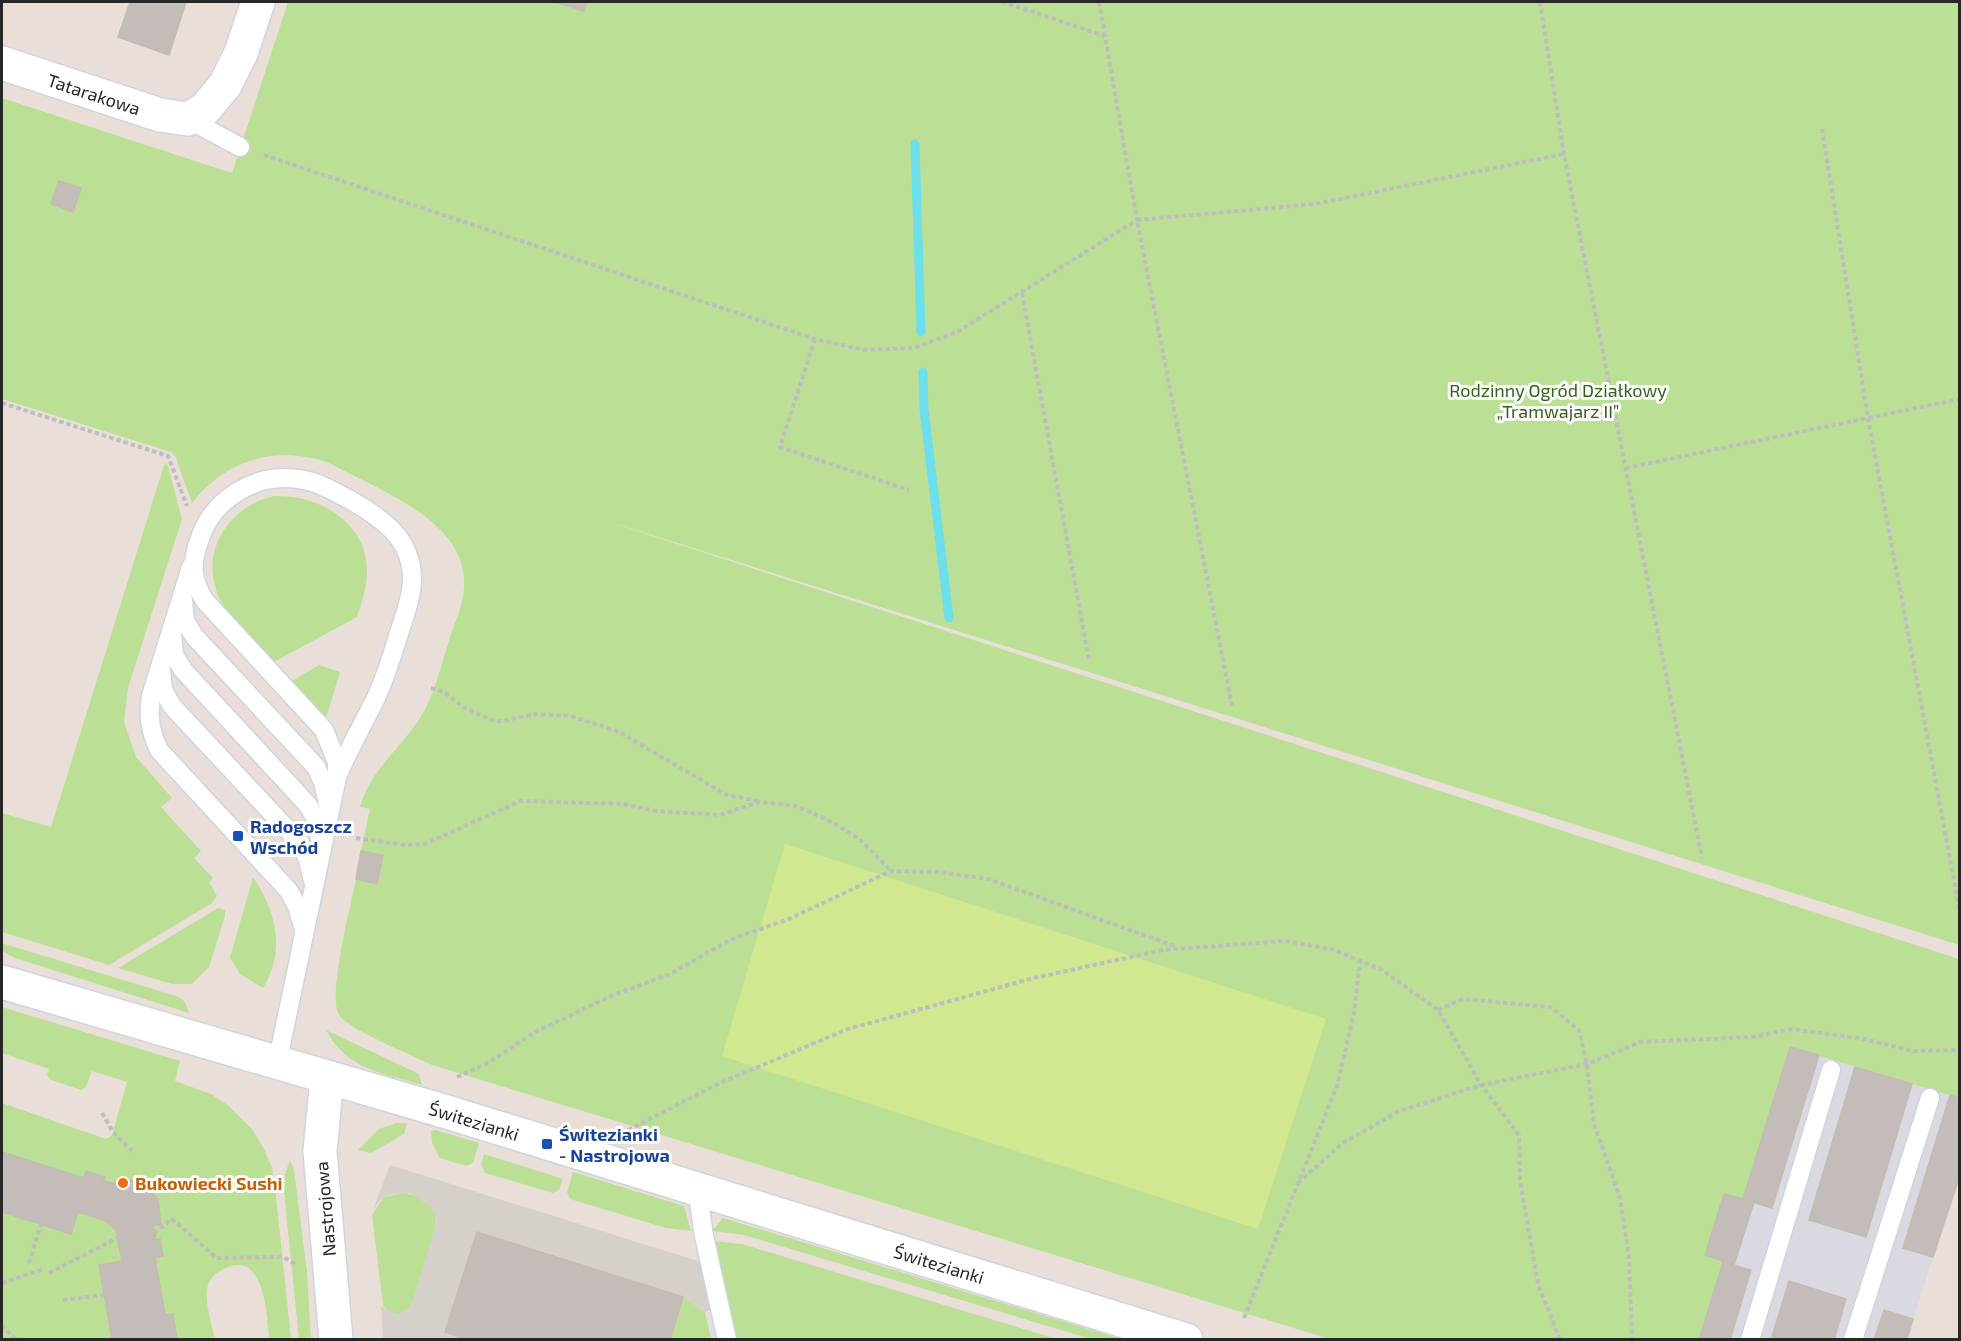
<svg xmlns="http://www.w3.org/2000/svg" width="1961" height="1341" font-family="'Exo 2',sans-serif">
<rect width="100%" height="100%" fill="#e9dfd8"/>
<polygon fill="#dad9e1" points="1790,1047 1959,1098 1959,1176 1907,1339 1699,1340 1722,1262 1705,1255 1724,1194 1744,1199"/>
<g fill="#bbe095">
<path d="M288 2H1959V945L594 517 1959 959V1098L1790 1047 1743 1199 1724 1194 1705 1255 1723 1262 1699 1339 1333 1340 432 1065C412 1055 349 1030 339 1015 327 996 351 905 356 879L377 884 383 855 361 851 370 809 360 807C370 771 398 751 418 721 434 698 440 667 449 641 454 624 463 606 464 588 469 521 378 490 329 463 276 445 227 459 192 503L175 456 171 452 2 399V98L232 173Z"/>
<polygon points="165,462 168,466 182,519 128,688 124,722 136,757 172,798 161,807 201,851 194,858 213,878 209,882 217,896 212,903 109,965 2,932 2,813 51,827"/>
<path d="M274 496C318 494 367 522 367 571 367 587 362 602 357 617L274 662C257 644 234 625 222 603 196 557 226 507 274 496Z"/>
<polygon points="319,665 340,672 326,718 292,681"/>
<path d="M253 877C276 911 286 950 263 988L240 974 230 958Z"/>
<polygon points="218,908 225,910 225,916 209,967 192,984 172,984 118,968"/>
<polygon points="2,943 179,997 185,1002 189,1013 15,958 2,951"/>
<path d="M2 1007 180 1061 175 1081 211 1094 229 1106 252 1129 263 1147 272 1167 275 1187 291 1339H269C267 1316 265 1248 224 1269 215 1273 209 1279 207 1289 205 1304 212 1325 215 1339H2V1103L106 1139 112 1135 127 1082 92 1071 86 1087 81 1090 51 1080 47 1075 49 1069 2 1053Z"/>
<path d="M326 1030 419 1074 422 1085C383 1073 347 1070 326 1030Z"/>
<polygon points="396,1123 407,1123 404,1134 371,1153 358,1150 379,1129"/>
<polygon points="436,1130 479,1143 473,1163 466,1166 440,1158 432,1143 431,1131"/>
<polygon points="484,1154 563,1179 559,1190 553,1193 485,1173 481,1165"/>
<polygon points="290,1160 294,1170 307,1272 311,1339 299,1339 284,1192 284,1177"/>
<polygon points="573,1172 684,1206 691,1231 666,1228 570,1199 567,1192"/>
<path d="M403 1193C417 1194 437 1204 436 1221 436 1238 417 1288 411 1307L398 1315 389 1312 383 1305 372 1215 384 1197Z"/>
<polygon points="723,1218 1121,1339 1091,1339 744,1235 712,1231"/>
<polygon points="713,1241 742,1244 1057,1339 735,1339"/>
<polygon points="683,1297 705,1312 711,1339 670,1340"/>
</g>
<polygon fill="#d1e790" points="785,844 1326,1019 1258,1229 722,1056"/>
<polygon fill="#d6d0cb" points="390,1165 701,1262 713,1310 705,1312 683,1297 477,1232 446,1332 468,1339 383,1339 381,1306 398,1315 411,1307 437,1221 431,1207 410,1193 390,1195 380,1200 373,1210"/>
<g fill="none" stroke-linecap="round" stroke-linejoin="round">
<g stroke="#6cdfeb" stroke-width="9">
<polyline points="915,144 921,332"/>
<polyline points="923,372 924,409 949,618"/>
</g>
</g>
<g fill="#c4bcb8" stroke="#c4bbb2" stroke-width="1.5">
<polygon points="130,2 186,2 169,55 118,37"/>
<polygon points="555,2 587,2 584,11"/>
<polygon points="59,181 81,188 73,212 51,204"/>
<polygon points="361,851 383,855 377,884 356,879"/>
<polygon points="1790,1047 1819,1055 1772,1208 1743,1199"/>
<polygon points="1855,1067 1912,1084 1866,1237 1809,1220"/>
<polygon points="1950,1095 1960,1098 1960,1175 1933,1257 1903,1248"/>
<polygon points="2,1152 84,1178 86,1171 105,1177 92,1216 78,1212 71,1234 2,1212"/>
<polygon points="119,1177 143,1184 158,1199 161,1224 153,1226 156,1240 119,1246 116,1230 106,1221 92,1216 103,1181 117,1184"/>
<polygon points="1724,1194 1754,1202 1734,1265 1705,1255"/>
<polygon points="477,1232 683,1297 670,1340 468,1340 445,1332"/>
<polygon points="160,1239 163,1256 155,1258 165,1315 173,1314 177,1340 112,1340 99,1265 122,1261 119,1246"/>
<polygon points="1723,1262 1751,1270 1730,1340 1699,1340"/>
<polygon points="1789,1281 1846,1299 1834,1340 1771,1340"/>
<polygon points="1884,1310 1913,1319 1907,1340 1874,1340"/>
</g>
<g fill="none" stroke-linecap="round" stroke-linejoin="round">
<g stroke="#ced4e0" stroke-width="21">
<g id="service">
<polyline points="188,119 240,147"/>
<path d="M191 567 151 696C148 717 150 731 159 750L289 891 297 906 304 930"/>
<polyline points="183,600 185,621 194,636 316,767 323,782 328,804"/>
<polyline points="172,634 174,655 183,670 308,805 316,819 321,843"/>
<polyline points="161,670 163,690 172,706 300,843 307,857 313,881"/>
<path d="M277 1064 337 777C348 750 362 726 375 700 386 677 393 652 401 627 406 612 412 595 412 579 412 539 383 519 352 501 335 492 317 481 298 479 255 473 212 499 199 541 191 565 191 579 205 601L324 730 337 762V777"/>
<polyline points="697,1189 704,1236 727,1340"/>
<polyline points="1750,1340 1831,1070"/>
<polyline points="1853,1340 1930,1098"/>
</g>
</g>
<g stroke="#ced4e0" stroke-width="36">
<polyline id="minor" points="2,63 160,115 188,119 205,109 225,85 241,53 258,2"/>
</g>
<g stroke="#ced4e0" stroke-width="36">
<g id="tertiary">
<polyline points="2,982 447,1112 1186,1340"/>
<polyline points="327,1078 320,1151 336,1340"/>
</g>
</g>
<g stroke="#bebebe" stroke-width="4" stroke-dasharray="4.5 3" stroke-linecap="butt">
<polyline points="1099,2 1105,36"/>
<polyline points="1540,2 1564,154 1702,858"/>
<polyline points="1822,129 1868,418 1960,913"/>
<polyline points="264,155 815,339 864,350 914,348 957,332 1137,220 1105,36 1003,2"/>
<polyline points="1022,293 1089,660"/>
<polyline points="815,339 780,447 909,490"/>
<polyline points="2,403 168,456 187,506"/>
<polyline points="1626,468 1960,399"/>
<polyline points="431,688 444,692 463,707 496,722 536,714 571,716 619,732 727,795 758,801"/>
<polyline points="1232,706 1137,220 1315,204 1564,154"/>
<polyline points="356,838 405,845 425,844 520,801 622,804 657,811 720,815 759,802 796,806 830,821 858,838 891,871"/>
<polyline points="1438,1010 1463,999 1550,1007 1579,1030 1587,1064 1594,1124 1620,1198 1629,1257 1632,1340"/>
<polyline points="457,1077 486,1064 535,1032 611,996 670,974 732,939 789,919 891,871 937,872 988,879 1177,947"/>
<polyline points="102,1113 113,1132 132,1151"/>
<polyline points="628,1130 720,1083 848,1029 1034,978 1163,950 1286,941 1334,950 1382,970 1438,1010 1481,1085 1519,1135 1520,1180 1538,1284 1560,1340"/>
<polyline points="1298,1183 1343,1143 1397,1112 1481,1085 1587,1064 1640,1042 1752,1037 1792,1029 1864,1039 1913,1051 1960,1050"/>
<polyline points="154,1233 172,1219 217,1258 283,1257 297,1265"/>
<polyline points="29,1263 41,1224"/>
<polyline points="49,1273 117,1238"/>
<polyline points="2,1283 44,1269"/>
<polyline points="63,1300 104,1295"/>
<polyline points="1244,1318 1337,1086 1354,1013 1360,961"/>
<polyline points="2,1325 16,1340"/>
</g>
<use href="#service" stroke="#fff" stroke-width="18"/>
<use href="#minor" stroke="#fff" stroke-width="33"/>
<use href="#tertiary" stroke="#fff" stroke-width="33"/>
</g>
<g fill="#1a4fb4" stroke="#fff" stroke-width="2">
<rect x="232" y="830" width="12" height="12" rx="3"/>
<rect x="541" y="1138" width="12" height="12" rx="3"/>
</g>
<circle fill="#e8710a" stroke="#fff" stroke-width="2" cx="123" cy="1183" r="6"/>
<g text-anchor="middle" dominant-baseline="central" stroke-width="6" stroke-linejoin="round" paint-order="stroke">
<g font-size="18" fill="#272727" stroke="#fff">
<text transform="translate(94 94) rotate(18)">Tatarakowa</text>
<text transform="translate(474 1121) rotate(17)">Świtezianki</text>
<text transform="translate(325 1209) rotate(-95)">Nastrojowa</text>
<text transform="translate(939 1264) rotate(17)">Świtezianki</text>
</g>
<g font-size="18" fill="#35601a" stroke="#fff">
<text x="1558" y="390">Rodzinny Ogród Działkowy<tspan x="1558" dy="21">„Tramwajarz II”</tspan></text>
</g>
<g font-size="18" font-weight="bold" fill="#164399" stroke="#fff" text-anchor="start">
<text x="250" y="826">Radogoszcz<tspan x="250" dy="21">Wschód</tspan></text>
<text x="559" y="1134">Świtezianki<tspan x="559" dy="21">- Nastrojowa</tspan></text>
</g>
<g font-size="18" font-weight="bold" fill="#c56008" stroke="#fff" text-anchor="start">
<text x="135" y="1183">Bukowiecki Sushi</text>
</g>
</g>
<rect width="1961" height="1341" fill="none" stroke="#272727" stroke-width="6"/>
</svg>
